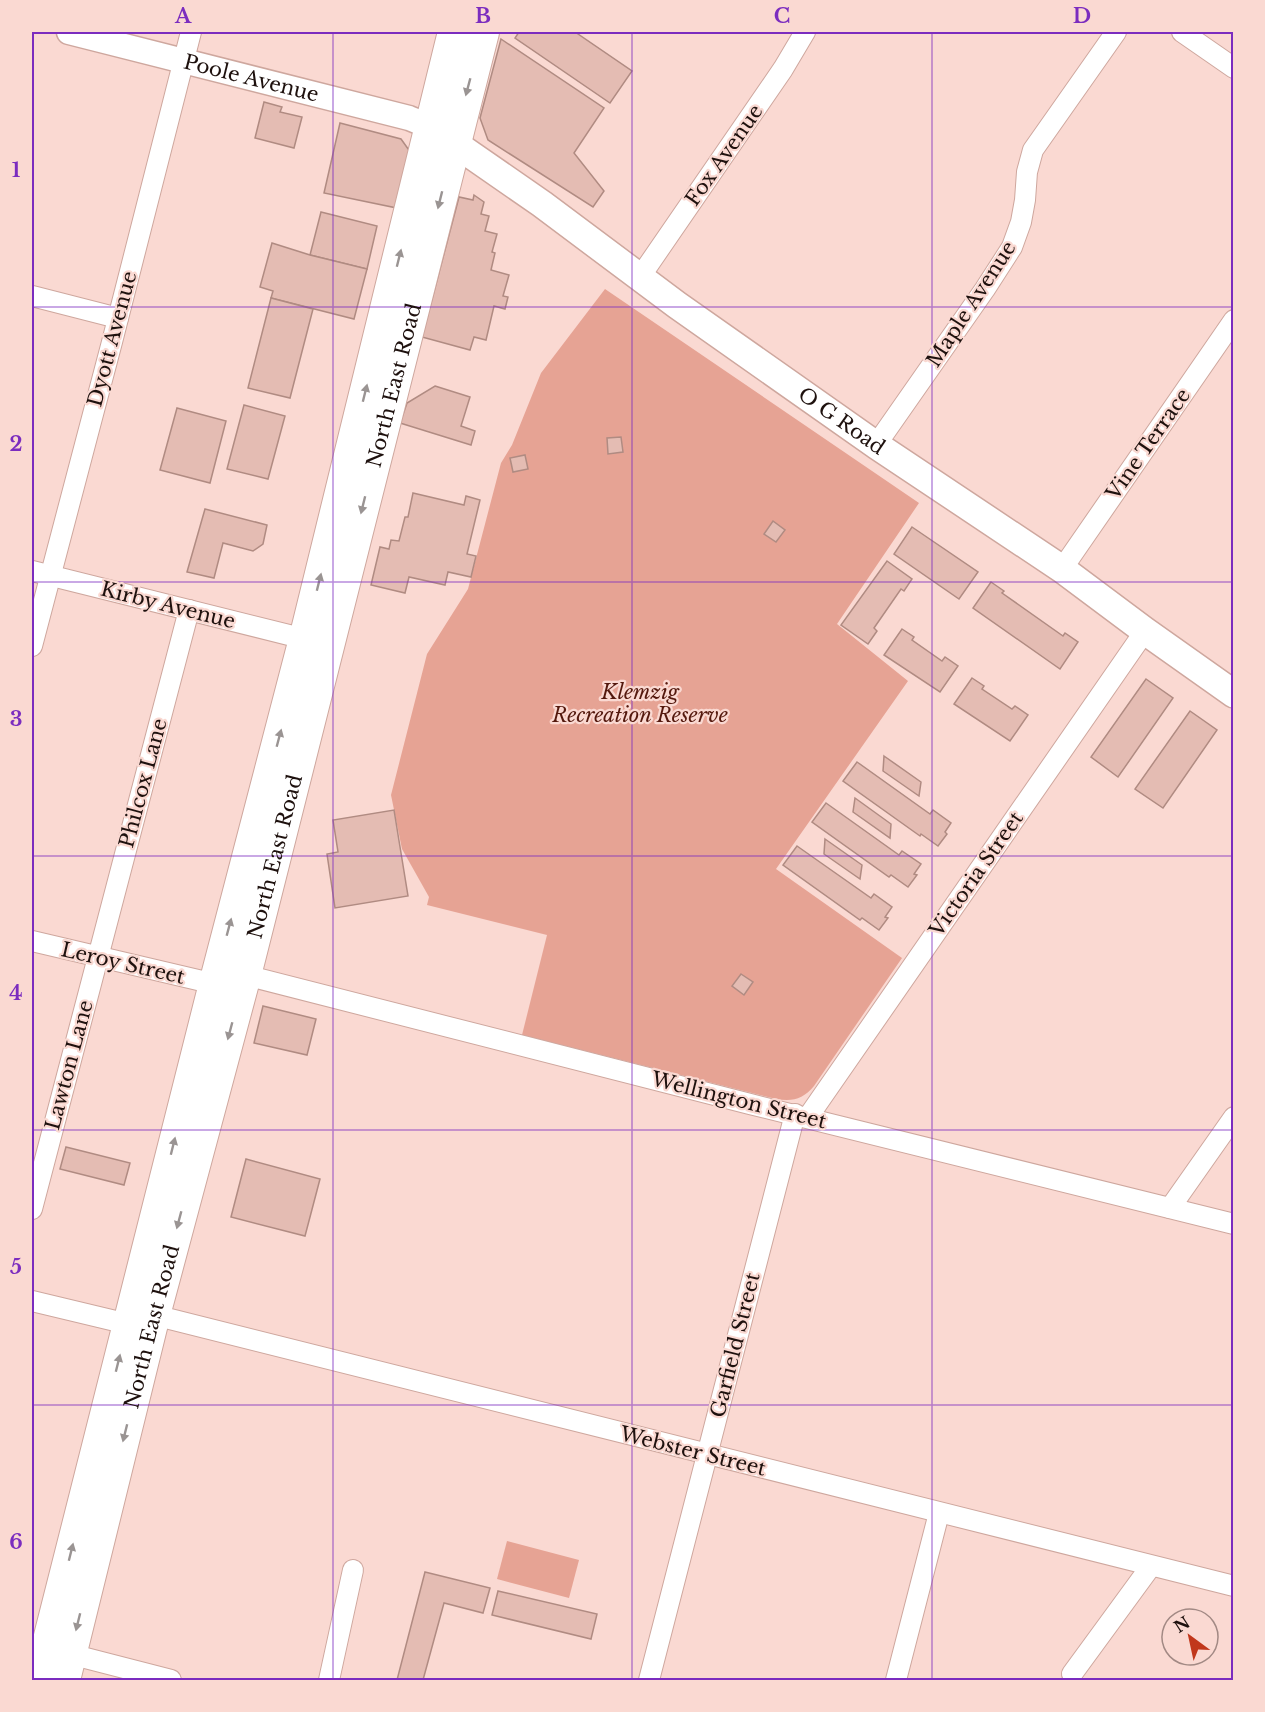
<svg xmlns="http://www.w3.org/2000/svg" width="1265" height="1712" font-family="'Libre Baskerville',serif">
<rect width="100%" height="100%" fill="#fad9d2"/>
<g fill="#e6a394">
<path d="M605 289 919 503 837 624 908 681 776 869 902 958 814 1086C803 1099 793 1102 776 1099L522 1035 547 935 427 905 429 897 402 849 391 795 427 654 468 589 501 463 512 445 541 373Z"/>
<polygon points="507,1541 579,1560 569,1598 497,1579"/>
</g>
<g fill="#e4bcb3" stroke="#b08b82" stroke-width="1.5">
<polygon points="519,32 575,32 632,71 610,103 515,38"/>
<polygon points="501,39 604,108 574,153 604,191 593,207 488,140 480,118"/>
<polygon points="264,102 282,107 280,112 302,117 294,148 255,138"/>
<polygon points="340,123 401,139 411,153 397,208 324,193"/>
<polygon points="474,195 484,202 481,214 489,216 485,231 497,234 492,252 495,253 491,270 509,275 503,296 508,297 505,309 494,306 486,340 474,337 470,350 422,337 459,197 473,200"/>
<polygon points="321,212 377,226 367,269 310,255"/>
<polygon points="272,243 310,255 367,269 354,319 271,298 273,291 260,287"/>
<polygon points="271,298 313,309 290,398 248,388"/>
<polygon points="435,386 470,397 461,426 475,431 471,445 400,423 407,403"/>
<polygon points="244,405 285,416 268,479 227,469"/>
<polygon points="177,408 226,421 210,483 160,470"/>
<polygon points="621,437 623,452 608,454 607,438"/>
<polygon points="525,455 528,469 513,472 510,458"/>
<polygon points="413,493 464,505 466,496 480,500 467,554 476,556 471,577 448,572 445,585 409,577 405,593 371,585 380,547 389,549 391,540 399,541 405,517 408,517"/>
<polygon points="205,509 267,525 263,544 253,551 223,543 214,578 187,572"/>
<polygon points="773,521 785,530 776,542 764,534"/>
<polygon points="912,527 978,572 959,599 894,554"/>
<polygon points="887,561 912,579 904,591 901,589 874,628 877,631 868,644 841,625"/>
<polygon points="991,582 1004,591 1002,593 1063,636 1065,633 1078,642 1060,669 973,608"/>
<polygon points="902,629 914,637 912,640 942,661 945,657 958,666 940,692 884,655"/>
<polygon points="972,678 984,686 982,689 1012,709 1015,706 1028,715 1010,741 954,704"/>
<polygon points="1146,679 1173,698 1118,777 1091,757"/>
<polygon points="1190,711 1217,730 1163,808 1135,789"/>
<polygon points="884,756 921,782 919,796 883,771"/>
<polygon points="857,762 930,814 933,810 951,823 945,832 947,834 938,846 921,834 920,836 843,781"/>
<polygon points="855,798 891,824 890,838 853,812"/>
<polygon points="826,803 899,855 902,851 921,864 914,874 917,875 908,887 891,875 889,877 812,822"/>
<polygon points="394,810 408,896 335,908 327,854 338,852 333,820"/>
<polygon points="825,839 862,865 860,879 824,854"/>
<polygon points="797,846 871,898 874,894 892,907 885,917 888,918 879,930 862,918 860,920 783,865"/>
<polygon points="741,974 753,982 744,995 732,986"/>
<polygon points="263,1006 316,1019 307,1055 254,1043"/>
<polygon points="66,1147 130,1163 124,1185 60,1169"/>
<polygon points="246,1159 320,1179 305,1236 231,1217"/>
<polygon points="425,1572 490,1588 483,1613 444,1603 423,1680 397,1680"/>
<polygon points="498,1591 597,1614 591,1639 492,1615"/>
</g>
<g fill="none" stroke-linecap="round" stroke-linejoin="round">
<g stroke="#cea79e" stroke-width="22">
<g id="minor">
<polyline points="1182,32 1234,68"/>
<polyline points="640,277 783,69 805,32"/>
<polyline points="32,296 118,318"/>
<polyline points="876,445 985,289 1012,247 1021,222 1025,200 1027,172 1033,150 1116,32"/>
<polyline points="1062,569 1234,320"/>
<polyline points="32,571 305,639"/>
<polyline points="32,646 112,342 191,32"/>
<polyline points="32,941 215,984"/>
<polyline points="245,975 750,1104 1234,1224"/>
<polyline points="808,1117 1145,631"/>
<polyline points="1170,1208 1234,1117"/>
<polyline points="32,1209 189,610"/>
<polyline points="32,1301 128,1324"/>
<polyline points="154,1315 1234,1586"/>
<polyline points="70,1654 171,1680"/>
<polyline points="1072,1674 1151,1566"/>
<polyline points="329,1680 353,1570"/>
<polyline points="649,1680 795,1114"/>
<polyline points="896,1680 939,1513"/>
</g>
</g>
<g stroke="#cea79e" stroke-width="27">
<g id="tertiary">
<path id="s1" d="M69 32 409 118 431 127"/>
</g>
</g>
<g stroke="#cea79e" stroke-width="30">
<g id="secondary">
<path id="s2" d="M454 143 542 204 677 305 876 445 1062 569 1145 631 1234 694"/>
</g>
</g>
<g stroke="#cea79e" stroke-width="34">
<g id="trunk">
<polyline points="39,1680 215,984 305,639 454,32"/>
<path id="s3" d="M64 1680 154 1315 245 975 483 32"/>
</g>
</g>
<use href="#minor" stroke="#fff" stroke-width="20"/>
<use href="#tertiary" stroke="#fff" stroke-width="24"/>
<use href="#secondary" stroke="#fff" stroke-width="27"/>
<use href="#trunk" stroke="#fff" stroke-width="32"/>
</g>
<defs><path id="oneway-solid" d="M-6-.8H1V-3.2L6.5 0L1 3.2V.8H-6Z" transform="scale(1.5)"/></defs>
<g fill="#9a9493">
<use href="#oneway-solid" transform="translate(468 87) rotate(105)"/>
<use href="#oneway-solid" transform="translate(440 200) rotate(104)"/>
<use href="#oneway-solid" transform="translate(399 258) rotate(-76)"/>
<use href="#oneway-solid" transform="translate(365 393) rotate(-76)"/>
<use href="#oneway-solid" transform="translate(363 505) rotate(104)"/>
<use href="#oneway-solid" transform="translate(319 582) rotate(-76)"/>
<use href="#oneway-solid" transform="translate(279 738) rotate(-75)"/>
<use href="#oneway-solid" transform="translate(229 927) rotate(-75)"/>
<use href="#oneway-solid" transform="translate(230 1031) rotate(105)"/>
<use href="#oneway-solid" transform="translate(173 1146) rotate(-76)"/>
<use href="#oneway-solid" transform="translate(179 1220) rotate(105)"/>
<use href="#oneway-solid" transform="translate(118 1363) rotate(-76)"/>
<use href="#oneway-solid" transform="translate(125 1433) rotate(104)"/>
<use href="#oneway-solid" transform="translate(71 1552) rotate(-76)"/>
<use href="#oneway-solid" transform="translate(78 1622) rotate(104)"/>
</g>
<path fill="none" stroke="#7b2cbf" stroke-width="1.5" stroke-opacity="0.55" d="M333 32V1680M632 32V1680M932 32V1680M32 307H1234M32 582H1234M32 856H1234M32 1130H1234M32 1405H1234"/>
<g text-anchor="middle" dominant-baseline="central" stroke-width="4.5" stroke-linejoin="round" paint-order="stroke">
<g font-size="20" fill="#1e110e" stroke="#fad9d2">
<text stroke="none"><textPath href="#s1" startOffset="188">Poole Avenue</textPath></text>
<text transform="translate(724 155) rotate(-55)">Fox Avenue</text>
<text transform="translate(971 304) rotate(-57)">Maple Avenue</text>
<text transform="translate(112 339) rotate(-75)">Dyott Avenue</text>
<text stroke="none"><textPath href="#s3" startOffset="1336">North East Road</textPath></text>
<text stroke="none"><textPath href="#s2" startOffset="477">O G Road</textPath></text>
<text transform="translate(1148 444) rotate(-55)">Vine Terrace</text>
<text transform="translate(168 605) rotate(14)">Kirby Avenue</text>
<text transform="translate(143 783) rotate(-75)">Philcox Lane</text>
<text stroke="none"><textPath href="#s3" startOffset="850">North East Road</textPath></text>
<text transform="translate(976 874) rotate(-55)">Victoria Street</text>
<text transform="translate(123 963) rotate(13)">Leroy Street</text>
<text transform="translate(69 1065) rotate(-75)">Lawton Lane</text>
<text transform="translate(739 1100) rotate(14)">Wellington Street</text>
<text stroke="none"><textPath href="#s3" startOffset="364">North East Road</textPath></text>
<text transform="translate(735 1345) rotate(-76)">Garfield Street</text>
<text transform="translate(693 1451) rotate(14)">Webster Street</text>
</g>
<g font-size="20" font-style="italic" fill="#54180d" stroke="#fad9d2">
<text x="640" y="692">Klemzig<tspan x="640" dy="23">Recreation Reserve</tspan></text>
</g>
</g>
<rect width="1265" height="1712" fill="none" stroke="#fad9d2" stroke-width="66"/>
<g transform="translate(1190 1637) rotate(327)"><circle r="28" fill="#fad9d2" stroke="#a28984" stroke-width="1.5"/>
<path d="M0-4.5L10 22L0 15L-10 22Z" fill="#c1371b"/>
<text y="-9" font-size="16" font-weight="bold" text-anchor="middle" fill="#1e110e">N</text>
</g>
<rect x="33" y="33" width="1199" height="1646" fill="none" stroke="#7b2cbf" stroke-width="2"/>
<g font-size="20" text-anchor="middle" font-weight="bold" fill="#7b2cbf">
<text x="183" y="23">A</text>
<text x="483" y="23">B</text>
<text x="782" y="23">C</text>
<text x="1082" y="23">D</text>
<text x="16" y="177">1</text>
<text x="16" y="451">2</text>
<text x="16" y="726">3</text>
<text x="16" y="1000">4</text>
<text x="16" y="1274">5</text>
<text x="16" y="1549">6</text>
</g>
</svg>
